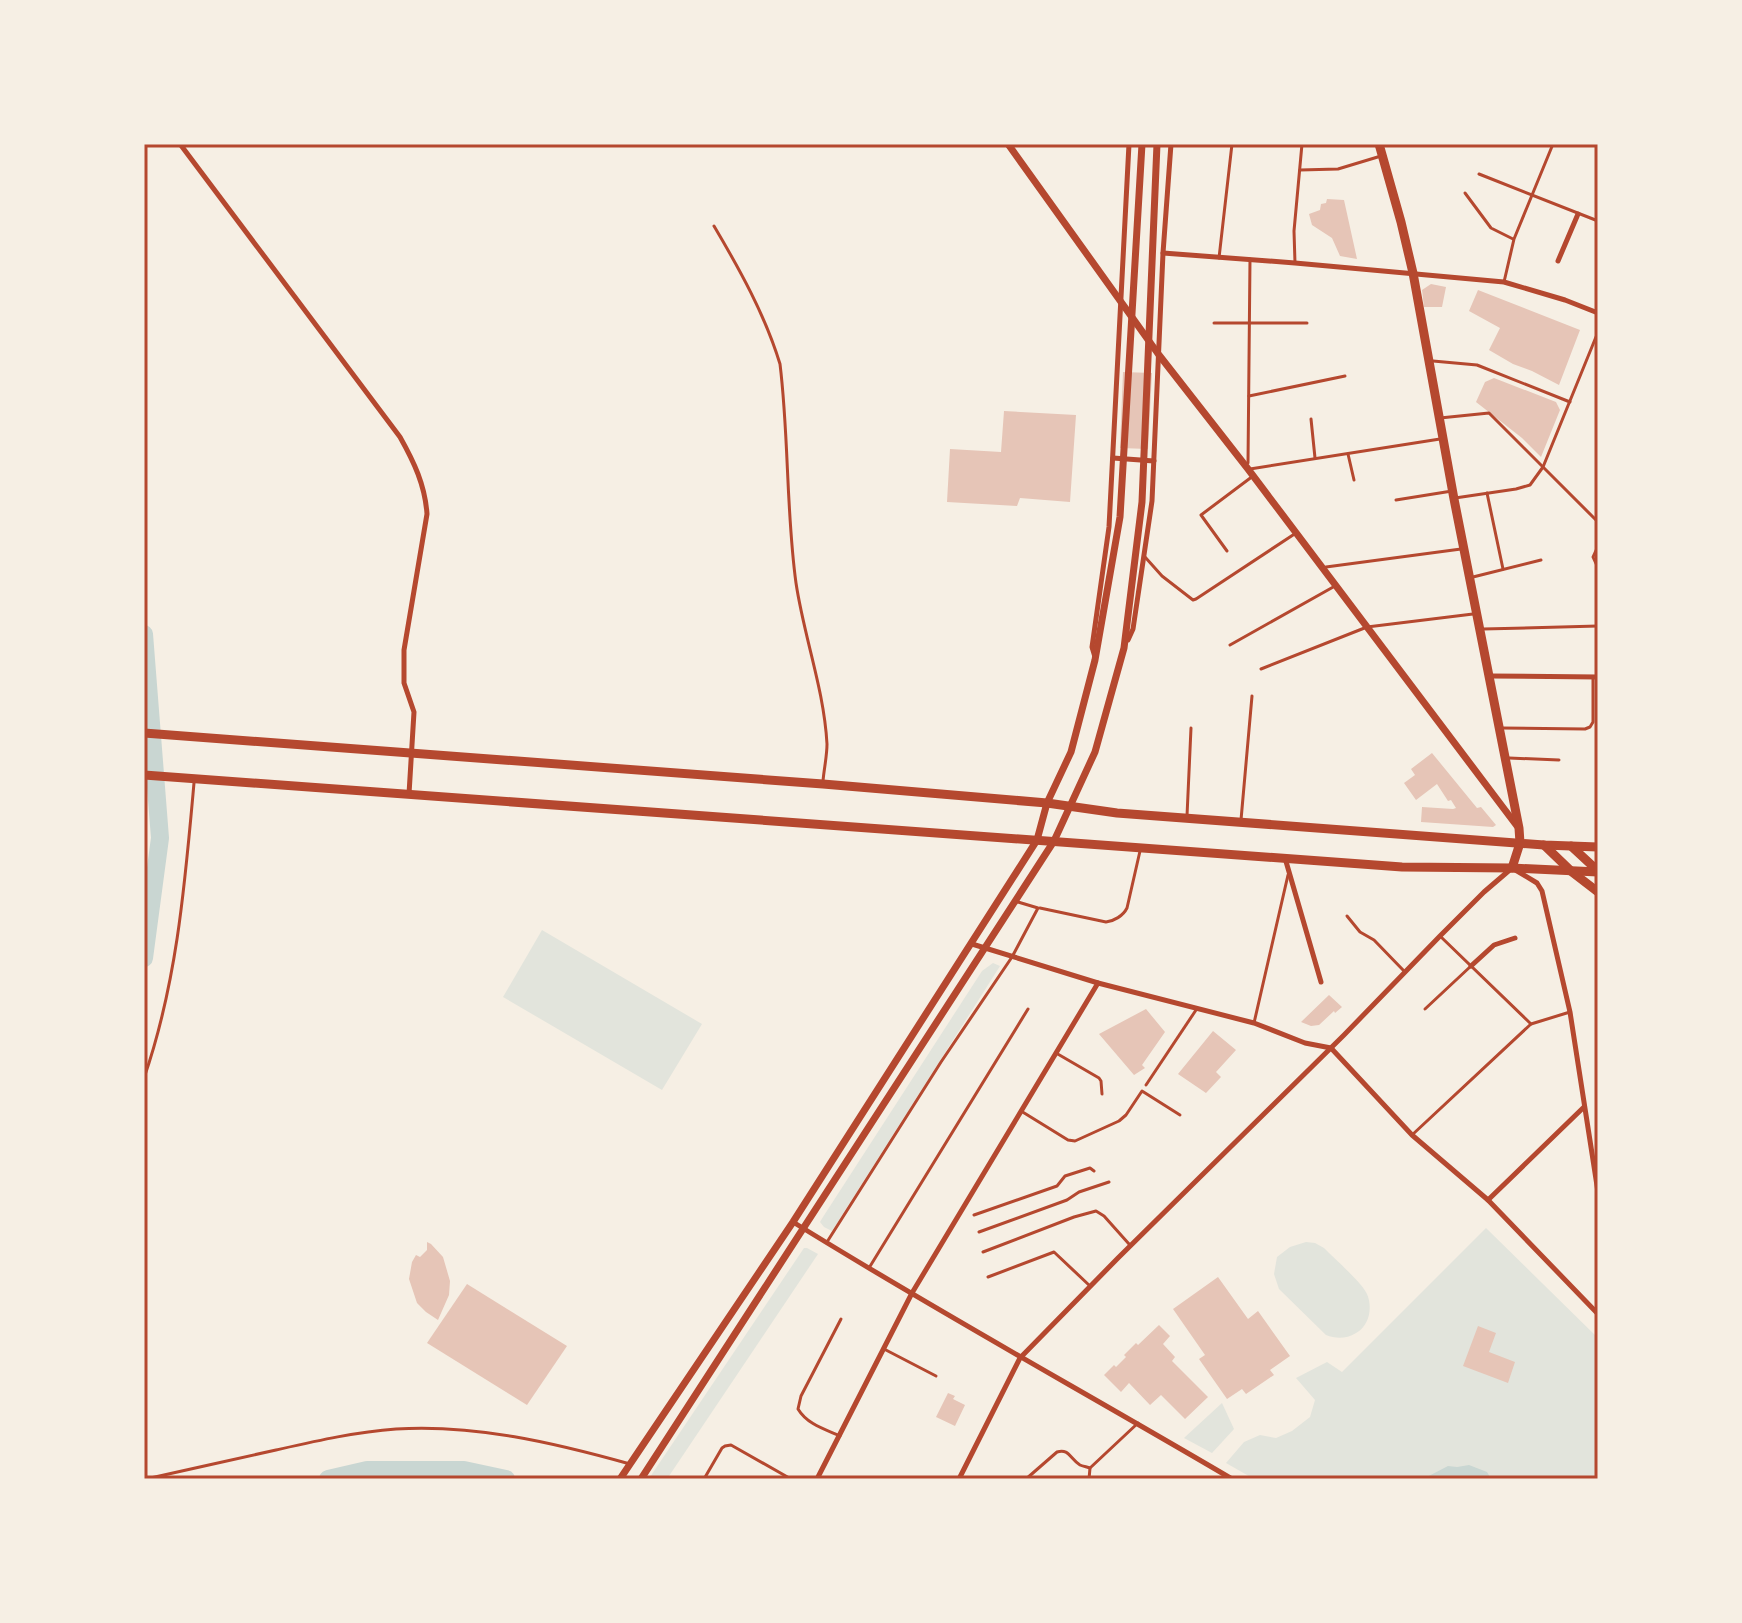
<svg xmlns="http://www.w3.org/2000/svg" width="1742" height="1623" font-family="Manrope,sans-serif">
<rect width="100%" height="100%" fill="#f6efe4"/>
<g fill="#e2e4dc">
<polygon points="542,930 702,1024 662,1090 503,997"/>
<polygon points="993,963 1000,966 832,1231 824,1227 820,1222 823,1217 982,971"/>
<polygon points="1486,1228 1598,1338 1598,1479 1254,1479 1226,1463 1244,1442 1260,1435 1276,1438 1292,1431 1310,1417 1315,1400 1296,1378 1327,1362 1342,1372"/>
<path d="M1306 1242 1315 1243 1324 1248C1333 1257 1363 1284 1367 1294 1373 1308 1369 1326 1356 1333 1346 1339 1336 1339 1326 1335L1279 1289 1274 1274 1277 1257 1290 1247Z"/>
<polygon points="804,1248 807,1248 818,1254 667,1479 650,1477"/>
<polygon points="1222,1403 1234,1429 1212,1453 1184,1438"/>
</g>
<polygon fill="#c9d6d2" points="1469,1465 1487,1472 1491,1479 1423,1479 1448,1466 1457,1467"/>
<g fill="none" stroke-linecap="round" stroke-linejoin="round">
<g stroke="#c9d6d2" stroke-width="18">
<polyline points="144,634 160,838 144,958"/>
<polyline points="328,1479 367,1470 464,1470 506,1479"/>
</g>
</g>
<g fill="#e6c5b7">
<polygon points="1327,199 1344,200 1357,259 1340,256 1332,238 1312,225 1309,214 1320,210 1321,204 1326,203"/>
<polygon points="1431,284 1446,287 1442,307 1424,307 1422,290"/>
<polygon points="1478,290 1580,330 1559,385 1532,371 1513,364 1489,350 1500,328 1469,311"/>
<polygon points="1123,372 1152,373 1148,449 1120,448"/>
<polygon points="1494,378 1556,402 1560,410 1541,457 1522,438 1476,402 1485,382"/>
<polygon points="1004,411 1076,415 1070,502 1020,498 1017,506 947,502 950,449 1001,452"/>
<polygon points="1432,753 1477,808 1481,807 1496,825 1493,827 1421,822 1422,807 1453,809 1456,808 1451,800 1448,801 1437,784 1416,800 1404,783 1415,775 1411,769"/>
<polygon points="1329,995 1342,1007 1335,1013 1334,1011 1319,1025 1311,1026 1301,1022"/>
<polygon points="1146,1009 1165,1032 1142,1065 1145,1068 1134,1075 1099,1034"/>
<polygon points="1213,1031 1236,1050 1216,1072 1221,1077 1206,1093 1178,1074"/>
<polygon points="427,1242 431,1244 443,1257 450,1281 449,1295 438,1320 426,1312 417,1303 409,1279 412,1262 416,1255 420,1257 427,1250"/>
<polygon points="1218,1277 1248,1319 1258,1311 1290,1356 1270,1370 1274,1375 1246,1394 1242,1389 1227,1399 1199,1359 1205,1355 1173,1309"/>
<polygon points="467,1284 567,1346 527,1405 427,1343"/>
<polygon points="1159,1325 1170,1336 1163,1344 1175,1357 1172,1361 1208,1397 1185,1419 1161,1395 1150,1405 1129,1383 1121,1392 1104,1375 1114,1365 1116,1367 1126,1357 1124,1355 1136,1343 1138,1345"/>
<polygon points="1478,1326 1496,1333 1489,1352 1515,1362 1508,1383 1463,1366"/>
<polygon points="948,1393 955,1396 953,1399 965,1405 955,1426 936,1417"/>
</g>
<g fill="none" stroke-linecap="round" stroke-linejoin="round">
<g stroke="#b5482f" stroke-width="3">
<polyline points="1300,170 1338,169 1381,156"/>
<polyline points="1479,174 1598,221"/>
<polyline points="1465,193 1491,228 1513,239"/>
<path d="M714 226C740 270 765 315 780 364 789 437 786 511 796 583 804 637 824 689 827 744 827 756 824 769 823 781"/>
<polyline points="1219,258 1232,144"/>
<polyline points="1295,263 1294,231 1302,144"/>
<polyline points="1504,282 1514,239 1553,144"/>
<polyline points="1214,323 1307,323"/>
<polyline points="1433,361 1477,365 1570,402"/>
<polyline points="1249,396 1345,376"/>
<polyline points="1440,418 1489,413 1598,522"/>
<polyline points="1311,419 1315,458"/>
<polyline points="1348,454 1354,480"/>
<polyline points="1248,463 1250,259"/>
<polyline points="1250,469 1440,439"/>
<polyline points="1487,493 1503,569"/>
<polyline points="1455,498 1516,489 1530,485 1543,467 1598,332"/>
<polyline points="1396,500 1452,491"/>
<polyline points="1598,546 1593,557 1598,568"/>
<polyline points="1227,551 1201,515 1253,476"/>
<polyline points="1145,557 1162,576 1193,600 1196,599 1296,533"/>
<polyline points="1326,567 1461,549"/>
<polyline points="1473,577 1541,560"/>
<polyline points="1483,629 1598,626"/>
<polyline points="1230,645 1335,586"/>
<polyline points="1261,669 1367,627 1473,614"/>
<polyline points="1501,728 1585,729 1590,727 1593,722 1593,677"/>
<polyline points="1509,758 1559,760"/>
<polyline points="1187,816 1191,728"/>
<polyline points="1241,820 1252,696"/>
<path d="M1040 908 1106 922C1114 921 1123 916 1127 908L1140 851"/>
<polyline points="1347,916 1360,932 1374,940 1404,971"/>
<polyline points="1440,936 1531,1024"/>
<polyline points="1425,1009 1471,966"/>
<polyline points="1254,1023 1288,875"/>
<polyline points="1056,1053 1099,1078 1101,1081 1102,1094"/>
<path d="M144 1078C177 983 185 883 194 783"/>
<polyline points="1146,1085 1196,1010"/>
<polyline points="1021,1111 1068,1140 1075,1141 1119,1121 1126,1115 1142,1091 1180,1115"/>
<polyline points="1412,1135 1531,1024 1570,1012"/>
<polyline points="974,1215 1057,1186 1065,1176 1090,1168 1094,1171"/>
<polyline points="979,1232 1067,1200 1079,1192 1109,1182"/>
<polyline points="827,1242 941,1062 1012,957 1038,908 1018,902"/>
<polyline points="983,1252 1074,1217 1096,1211 1104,1216 1129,1244"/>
<polyline points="869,1268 1028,1009"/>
<polyline points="988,1277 1054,1252 1090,1286"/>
<polyline points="884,1349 936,1376"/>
<path d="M840 1436C824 1429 807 1424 798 1409L801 1396 841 1319"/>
<path d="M146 1479C189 1469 233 1460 276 1450 316 1441 355 1432 396 1429 475 1424 555 1443 630 1464"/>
<polyline points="704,1479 722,1448 725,1446 731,1445 791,1479"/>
<path d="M1026 1479 1057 1452C1069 1448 1070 1459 1080 1465 1082 1466 1087 1467 1090 1468"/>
<polyline points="1089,1479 1090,1468 1138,1423"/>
</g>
<g stroke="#b5482f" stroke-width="5">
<path d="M180 144 400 437C414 462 425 485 427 514L404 650V683L414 712 409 794"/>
<polyline points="1163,253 1295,263 1504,282 1565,300 1598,313"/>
<polyline points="1558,261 1578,214"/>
<polyline points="1113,458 1154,461"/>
<polyline points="1128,640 1133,629 1152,501 1163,253 1171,144"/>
<polyline points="1095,657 1092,647 1109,527 1129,144"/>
<polyline points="1490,676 1598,677"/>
<polyline points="1285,858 1321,982"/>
<polyline points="972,944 1098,983 1254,1023 1305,1043 1331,1048 1412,1135 1488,1200 1598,1314"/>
<polyline points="1471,966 1494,945 1515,938"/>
<polyline points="1488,1200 1584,1107"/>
<path d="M793 1222C938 1312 1086 1393 1232 1479"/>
<polyline points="817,1479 912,1293 1098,983"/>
<polyline points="959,1479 1020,1358 1118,1258 1344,1035 1440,936 1484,892 1512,868 1537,883 1542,891 1570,1012 1598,1192"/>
</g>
<g stroke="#b5482f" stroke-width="7">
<polyline points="1008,144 1159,355 1248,469 1517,826"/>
<polyline points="620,1479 793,1222 1037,840 1047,803 1071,752 1095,660 1120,517 1142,144"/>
<polyline points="641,1479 1054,841 1095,752 1124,648 1142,502 1157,144"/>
</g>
<g stroke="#b5482f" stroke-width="9">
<polyline points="1379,144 1401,222 1413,273 1454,499 1519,828 1520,843 1512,868"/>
<polyline points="144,733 823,784 1047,803 1117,813 1544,845 1598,847"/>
<polyline points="144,775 1402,867 1512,868 1598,872"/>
<polyline points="1544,845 1572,872 1598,892"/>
<polyline points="1571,846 1598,871"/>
</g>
</g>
<rect width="1742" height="1623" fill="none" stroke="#f6efe4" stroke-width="292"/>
<rect x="146" y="146" width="1450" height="1331" fill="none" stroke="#b5482f" stroke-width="3"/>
</svg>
